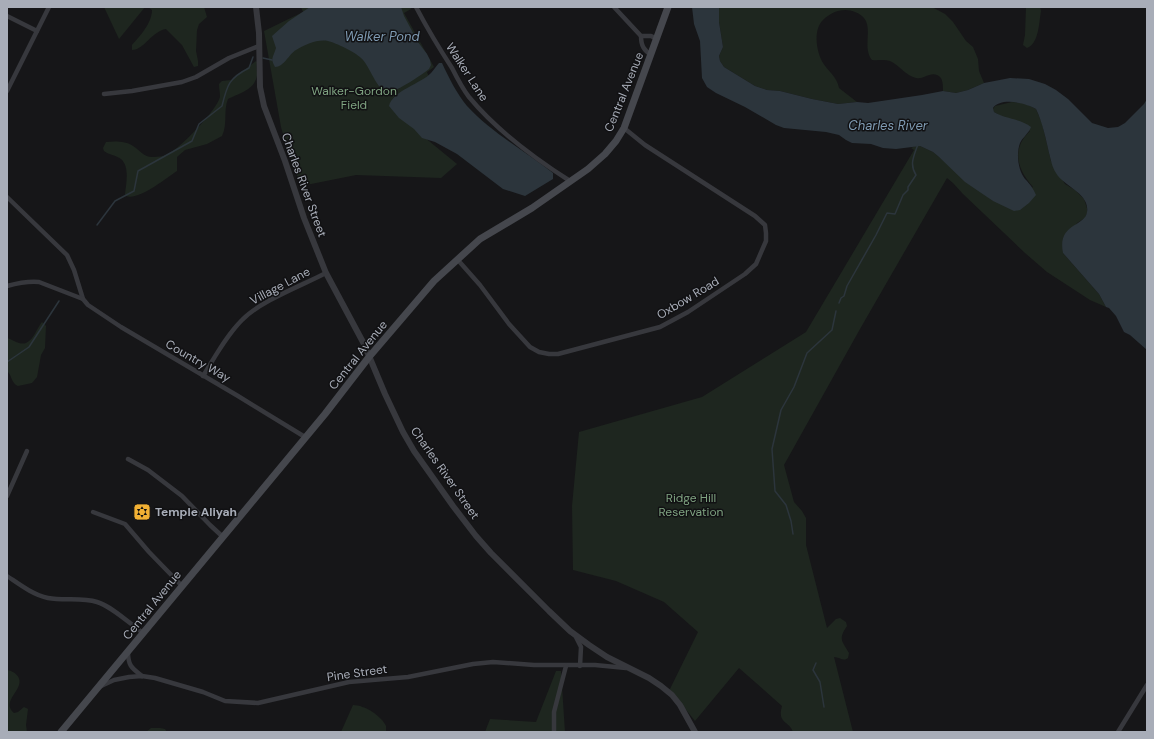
<svg xmlns="http://www.w3.org/2000/svg" width="1154" height="739" font-family="'DM Sans',sans-serif">
<rect width="100%" height="100%" fill="#161618"/>
<g fill="#1e261f">
<polygon points="104,7 145,7 119,39"/>
<path d="M148 7H204L207 17 199 24 197 30 196 51 198 61V66L194 67 182 45 166 29C152 31 144 50 132 50V45C140 36 152 23 152 10Z"/>
<polygon points="301,7 410,7 411,9 404,13 434,67 427,72 450,130 424,137 457,164 441,178 356,175 301,186 286,145 281,127 264,31 303,12"/>
<path d="M719 7H932L945 14 953 22 966 41 973 47 978 59 979 71 984 83 968 90 956 93 943 91C943 85 943 77 937 75 929 72 923 80 916 78 906 76 899 65 890 61 884 59 878 61 872 60 862 48 873 29 864 18 860 13 852 10 845 10 837 10 829 14 823 20 813 30 816 51 823 63 829 72 837 77 839 88L857 102 838 104 812 99 780 91 767 90 755 86 724 67 720 61 719 56 723 47 719 22Z"/>
<path d="M1026 7H1040L1041 11C1039 22 1039 44 1027 48L1023 45 1025 35Z"/>
<path d="M256 61 257 62C256 66 257 71 257 75 255 90 239 93 228 99 223 111 228 124 222 136L207 144 185 150 177 157V171C166 178 139 201 126 196L125 194C126 184 130 167 121 159 116 155 109 155 104 151L103 148 106 142C115 141 126 141 133 146 141 151 144 158 154 157 158 157 163 156 166 155 179 150 217 110 220 97 220 93 219 88 219 84L222 81 231 80Z"/>
<path d="M1012 102 1024 103 1036 109 1042 123 1051 161 1065 184 1075 190 1084 199 1087 208V213L1085 218 1077 223 1063 253 1099 294 1106 307 1090 300 1047 272 1025 253 963 194 953 183 947 178 860 329 784 465 794 502 802 511 806 518V545L827 628 836 619 840 618 846 622 847 626C838 639 842 641 849 653L848 658C843 662 840 657 834 657L853 732H793C789 720 777 724 782 706L739 668 695 721 683 706 669 691 698 632 664 602 616 581 573 570 572 506 579 432 702 397 806 332 914 150 911 148 915 146H920L933 152 993 201 1033 187C1017 169 1011 149 1030 131L1012 120 1004 118 994 112 993 109 995 106Z"/>
<path d="M42 322 46 326 45 348 41 355 37 377 32 383 18 386C11 383 12 375 7 371V338C11 339 15 342 19 343 32 347 36 329 42 322Z"/>
<path d="M7 670C14 671 22 677 19 685 16 694 3 704 14 713L18 712 24 707 28 709 26 725 27 732H7Z"/>
<polygon points="556,671 561,671 565,732 485,732 490,719 536,722"/>
<path d="M353 705C365 705 381 716 386 726V732H341Z"/>
<polygon points="151,728 160,728 165,729 167,732 146,732"/>
</g>
<g fill="#2c353c">
<path d="M310 7H401L404 16 418 42 427 54 430 60 431 65 429 69C423 74 396 92 389 92 377 93 370 65 361 58 355 52 336 43 328 41 317 39 305 45 296 50 289 54 284 67 275 67 270 58 273 58 276 48L272 36 289 21Z"/>
<path d="M692 7H719V22L723 47 719 56 720 61 724 67 755 86 767 90 780 91 812 99 838 104 857 102 868 103 922 95 943 91 956 93 968 90 984 83 1010 78 1029 79 1045 84 1056 90 1068 99 1092 123 1108 128 1118 127 1125 123 1144 104 1147 99V350L1130 335 1124 332 1116 316 1109 308 1106 307 1099 294 1063 253C1057 223 1085 227 1087 212 1090 193 1064 187 1056 173 1052 167 1051 160 1049 153 1046 139 1042 121 1036 109 1026 103 1001 97 993 108L994 112C1005 119 1022 119 1031 127 1029 133 1023 137 1020 143 1016 154 1018 170 1025 179 1030 184 1033 188 1036 195L1029 203 1020 210 1014 211 993 201 965 182 939 157 933 152 920 146 896 149 883 148 871 144 852 143 846 140 839 135 826 132 784 128 776 125 745 107 716 93 707 87 702 78 700 41 694 24Z"/>
<path d="M439 63H442C449 78 457 94 467 106 492 133 525 151 553 173V179L525 196 503 189 457 154 435 142 422 138 414 129 399 118 389 106C392 91 422 83 431 73 434 70 436 66 439 63Z"/>
</g>
<g fill="none" stroke-linecap="round" stroke-linejoin="round">
<g stroke="#2c353c" stroke-width="1.5">
<polyline points="263,58 272,60"/>
<path d="M97 225 115 201 134 191 138 171 192 141 199 124 222 106C227 85 229 78 249 68L253 57"/>
<path d="M839 303 841 298 844 296 847 286 876 235 887 213 895 214 903 195 908 190V187L916 175C909 164 914 156 918 144"/>
<polyline points="7,362 29,347 59,301"/>
<polyline points="793,534 791,521 786,505 775,491 772,449 781,410 794,387 807,353 832,330 836,311"/>
<polyline points="816,663 813,670 820,682 824,707"/>
</g>
<g stroke="#37383d" stroke-width="4.5">
<path d="M416 7C427 28 439 48 452 68 457 78 462 88 469 97 497 131 534 158 570 181"/>
<polyline points="614,7 641,36 651,36 657,39"/>
<polyline points="7,16 37,31"/>
<path d="M641 36C641 46 644 50 651 55"/>
<polyline points="7,91 49,7"/>
<polyline points="104,94 132,91 182,82 196,77 229,58 259,46"/>
<polyline points="7,197 67,255 74,270 83,299 88,305 121,327 238,396 305,437"/>
<polyline points="457,259 480,285 509,324 530,347 539,352 549,354 558,354 660,327 688,312 745,274 756,264 766,241 766,233 765,225 755,216 645,145 624,128"/>
<path d="M7 286C18 283 28 281 39 282L83 299"/>
<path d="M203 376C215 357 226 336 242 320 260 301 303 285 326 273"/>
<polyline points="128,459 148,470 182,496 210,525 223,537"/>
<polyline points="7,496 27,451"/>
<polyline points="93,512 125,524 149,552 182,586"/>
<path d="M7 576C19 584 33 595 48 598 64 601 82 597 97 602 113 607 130 624 143 633"/>
<polyline points="576,637 581,647 580,666"/>
<path d="M128 652C128 666 132 668 142 676"/>
<polyline points="99,687 114,680 129,677 142,676 155,678 203,692 225,701 258,703 349,682 408,677 473,664 493,662 534,665 595,665 626,668"/>
<polyline points="554,732 554,712 566,666"/>
<polyline points="1118,732 1147,685"/>
</g>
<polyline stroke="#37383d" stroke-width="6" points="256,7 259,33 260,87 264,106 285,161 304,218 326,273 364,344 385,394 403,432 414,451 453,506 476,536 491,553 549,611 570,631 589,645 607,657 649,678 661,686 672,695 680,705 695,732"/>
<polyline stroke="#45474d" stroke-width="7" points="61,732 325,414 369,357 434,281 480,239 532,208 588,169 605,154 616,141 624,128 668,7"/>
</g>
<defs>
<g id="synagogue-square" transform="scale(0.9)"><rect x="-9" y="-9" width="18" height="18" rx="4" fill="#f2b134" stroke="#111113"/><path d="M0-6.5L5.6 3.2H-5.6ZM0 6.5L5.6-3.2H-5.6Z" fill="#111"/></g>
</defs>
<g fill-rule="evenodd">
<use href="#synagogue-square" x="142" y="512"/>
</g>
<g text-anchor="middle" dominant-baseline="central" stroke-width="3" stroke-linejoin="round" paint-order="stroke">
<g font-size="12" fill="#a8adb8" stroke="#111113">
<text transform="translate(467 72) rotate(57)">Walker Lane</text>
<text transform="translate(624 92) rotate(-68)">Central Avenue</text>
<text transform="translate(304 185) rotate(70)">Charles River Street</text>
<text transform="translate(280 286) rotate(-28)">Village Lane</text>
<text transform="translate(688 298) rotate(-31)">Oxbow Road</text>
<text transform="translate(358 355) rotate(-51)">Central Avenue</text>
<text transform="translate(198 361) rotate(30)">Country Way</text>
<text transform="translate(445 473) rotate(55)">Charles River Street</text>
<text transform="translate(152 605) rotate(-51)">Central Avenue</text>
<text transform="translate(357 673) rotate(-8)">Pine Street</text>
</g>
<g font-size="12" fill="#7fa381" stroke="#111113">
<text x="354" y="91">Walker-Gordon<tspan x="354" dy="14">Field</tspan></text>
<text x="691" y="498">Ridge Hill<tspan x="691" dy="14">Reservation</tspan></text>
</g>
<g font-size="12" font-weight="bold" fill="#a8adb8" stroke="#111113" text-anchor="start">
<text x="155" y="512">Temple Aliyah</text>
</g>
<g font-size="13" font-style="italic" fill="#7f9bb3" stroke="#111113">
<text x="382" y="36">Walker Pond</text>
<text x="888" y="125">Charles River</text>
</g>
</g>
<rect width="1154" height="739" fill="none" stroke="#a8adb8" stroke-width="16"/>
</svg>
